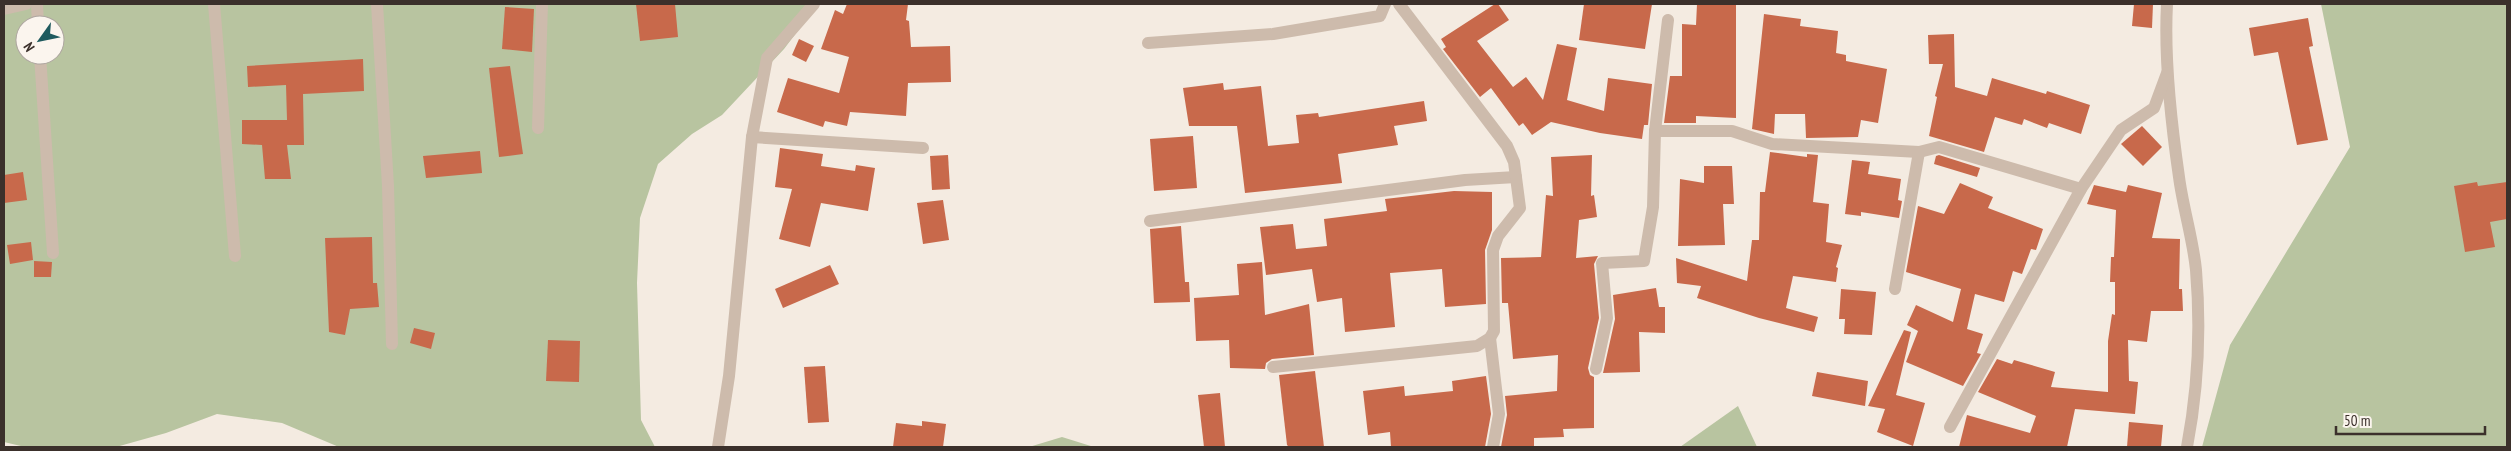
<svg xmlns="http://www.w3.org/2000/svg" width="2511" height="451" font-family="'PT Sans Narrow',sans-serif">
<rect width="100%" height="100%" fill="#f4ebe1"/>
<g fill="#b8c4a0" fill-rule="evenodd">
<path d="M4 4H818L784 49 722 115 692 134 658 164 640 218 637 283 641 420 655 447H339L282 423 217 414 166 433 116 447H25L4 442ZM25 25H55V55H25Z"/>
<polygon points="2321,4 2507,4 2507,447 2202,447 2230,345 2350,147"/>
<polygon points="1738,406 1757,447 1680,447"/>
<polygon points="1062,437 1094,447 1029,447"/>
</g>
<g fill="#c8694b">
<polygon points="636,4 675,4 678,37 640,41"/>
<polygon points="847,4 908,4 906,20 909,21 911,47 950,46 951,82 908,83 906,116 850,112 847,126 825,121 823,127 777,112 788,78 839,93 849,57 821,49 835,10 843,14"/>
<polygon points="1495,4 1498,4 1509,20 1477,41 1513,87 1526,77 1543,100 1557,44 1577,48 1567,100 1604,111 1608,78 1652,84 1648,125 1644,125 1642,139 1600,133 1551,122 1532,135 1523,123 1519,126 1491,88 1480,97 1443,49 1446,47 1441,39"/>
<polygon points="1584,4 1652,4 1645,49 1579,40"/>
<polygon points="1697,4 1736,4 1736,118 1696,116 1696,123 1664,123 1670,76 1682,76 1682,24 1696,25"/>
<polygon points="2134,4 2153,4 2152,28 2132,26"/>
<polygon points="505,7 534,9 532,52 502,49"/>
<polygon points="1764,14 1801,19 1800,26 1838,31 1836,53 1846,55 1846,61 1887,69 1878,123 1861,120 1858,137 1806,138 1805,114 1775,114 1774,134 1752,129"/>
<polygon points="2308,18 2313,46 2309,47 2328,140 2297,145 2278,52 2254,56 2249,28"/>
<polygon points="1954,34 1955,87 1987,96 1992,78 2046,94 2047,91 2090,105 2081,134 2049,123 2047,128 2024,119 2022,125 1995,117 1984,152 1929,136 1937,97 1935,96 1943,64 1929,64 1928,35"/>
<polygon points="799,39 814,46 806,62 792,55"/>
<polygon points="363,59 364,91 303,94 304,145 287,145 291,179 265,179 262,145 242,144 242,120 287,120 286,85 248,87 247,66"/>
<polygon points="510,66 523,154 499,157 489,68"/>
<polygon points="1223,83 1224,90 1261,86 1268,146 1299,143 1296,115 1318,113 1319,117 1424,101 1427,121 1394,126 1398,145 1338,154 1342,183 1245,193 1237,126 1189,126 1183,88"/>
<polygon points="2142,126 2162,147 2143,166 2121,144"/>
<polygon points="1193,136 1197,188 1154,191 1150,139"/>
<polygon points="780,148 823,154 821,166 855,171 856,165 875,168 868,211 821,203 810,247 779,239 792,189 775,187"/>
<polygon points="480,151 482,173 426,178 423,156"/>
<polygon points="1770,152 1807,157 1807,154 1818,155 1813,202 1829,204 1826,242 1842,245 1836,267 1838,268 1836,282 1793,276 1786,308 1818,317 1814,332 1759,318 1697,298 1701,286 1677,283 1676,258 1747,281 1752,240 1759,240 1760,192 1765,192"/>
<polygon points="948,155 950,189 932,190 930,156"/>
<polygon points="1592,155 1591,196 1594,195 1597,217 1579,220 1576,258 1598,256 1594,264 1599,318 1588,368 1590,375 1594,377 1594,428 1563,429 1564,437 1534,438 1534,447 1501,447 1507,415 1505,396 1557,391 1558,355 1513,359 1508,303 1502,303 1501,258 1541,257 1546,195 1553,196 1551,157"/>
<polygon points="1939,155 1980,168 1977,177 1934,164 1936,156"/>
<polygon points="1852,160 1870,162 1868,174 1901,179 1898,200 1902,201 1899,218 1861,212 1861,216 1845,214"/>
<polygon points="1704,166 1732,166 1734,204 1723,204 1725,245 1678,246 1680,179 1704,183"/>
<polygon points="23,172 27,200 4,203 4,175"/>
<polygon points="2477,182 2478,186 2507,182 2507,219 2490,222 2495,247 2465,252 2454,186"/>
<polygon points="1960,183 1993,197 1988,208 2043,229 2036,250 2031,249 2022,274 2013,271 2004,302 1975,294 1967,329 1983,334 1977,353 1981,354 1963,386 1906,362 1918,331 1907,325 1916,305 1953,322 1961,289 1906,272 1918,206 1944,214"/>
<polygon points="2094,185 2126,192 2128,185 2162,193 2152,238 2180,239 2179,289 2182,289 2183,311 2151,311 2147,342 2128,340 2129,381 2138,382 2135,414 2075,409 2067,447 1959,447 1967,415 2030,433 2036,416 1978,392 1997,359 2012,364 2014,360 2055,372 2051,387 2108,392 2108,341 2112,314 2115,315 2115,282 2110,282 2111,257 2114,257 2116,210 2087,204"/>
<polygon points="1454,191 1492,192 1492,230 1485,250 1486,304 1445,307 1442,269 1390,273 1395,327 1345,332 1342,298 1317,302 1312,269 1266,275 1260,227 1293,224 1296,249 1327,246 1324,219 1387,211 1385,199"/>
<polygon points="943,200 949,240 923,244 917,203"/>
<polygon points="1181,226 1185,282 1189,282 1190,302 1154,303 1150,229"/>
<polygon points="372,237 373,283 377,283 379,307 350,309 345,335 329,332 325,238"/>
<polygon points="31,242 33,260 10,264 7,245"/>
<polygon points="34,261 52,262 51,277 34,277"/>
<polygon points="1262,262 1265,315 1309,304 1314,355 1272,359 1266,363 1265,369 1230,368 1229,340 1196,341 1194,298 1239,295 1237,264"/>
<polygon points="830,265 839,284 783,308 775,289"/>
<polygon points="1656,288 1659,307 1665,307 1665,333 1639,332 1640,372 1603,373 1615,319 1613,295"/>
<polygon points="1841,289 1876,292 1872,335 1844,334 1845,319 1839,319"/>
<polygon points="414,328 435,333 431,349 410,343"/>
<polygon points="1904,330 1911,332 1896,395 1925,403 1913,446 1877,432 1885,409 1868,406"/>
<polygon points="548,340 580,341 579,382 546,381"/>
<polygon points="825,366 829,422 808,423 804,367"/>
<polygon points="1315,371 1324,447 1289,447 1287,445 1279,375"/>
<polygon points="1817,372 1868,381 1865,406 1812,396"/>
<polygon points="1486,376 1491,414 1485,447 1391,447 1390,432 1368,435 1363,391 1404,386 1405,396 1453,391 1452,381"/>
<polygon points="1220,393 1225,447 1204,447 1198,395"/>
<polygon points="922,421 946,424 943,447 893,447 896,423 922,426"/>
<polygon points="2129,422 2163,425 2161,447 2127,447"/>
</g>
<g fill="none" stroke-linecap="round" stroke-linejoin="round">
<g stroke="#cdbbac" stroke-width="12">
<polyline points="37,4 38,25"/>
<polyline points="214,4 235,256"/>
<polyline points="377,4 388,186 392,344"/>
<path d="M2167 4C2164 59 2171 122 2179 177 2183 208 2193 239 2196 270 2201 330 2198 389 2187 447"/>
<polyline points="4,9 26,4"/>
<polyline points="1148,43 1273,34 1380,16 1385,4"/>
<polyline points="40,55 53,253"/>
<polyline points="538,128 542,4"/>
<polyline points="1655,131 1732,131 1772,144 1919,152 1939,147 2081,189"/>
<polyline points="752,137 923,148"/>
<polyline points="1150,221 1465,180 1516,177"/>
<polyline points="1895,289 1919,152"/>
<polyline points="1490,338 1499,414 1493,447"/>
<polyline points="1273,367 1477,346 1490,338 1494,331 1493,250 1498,236 1520,208 1514,162 1507,146 1399,4"/>
<polyline points="1596,369 1607,318 1602,263 1644,261 1653,207 1655,131 1668,20"/>
<polyline points="1950,427 2081,189 2121,130 2154,108 2167,73"/>
<polyline points="718,447 729,376 752,137 767,58 814,4"/>
</g>
</g>
<rect width="2511" height="451" fill="none" stroke="#3b302b" stroke-width="10"/>
<g transform="translate(40 40) rotate(237)"><circle r="24" fill="#fbf5ee" stroke="#aea6a0"/>
<path d="M0-4L9 19L0 12L-9 19Z" fill="#1f5a5e"/>
<text y="-8" font-size="14" font-weight="bold" text-anchor="middle" fill="#3b302b">N</text>
</g>
<path d="M2336 426v8h149v-8" fill="none" stroke="#3b302b" stroke-width="2.5"/>
<text x="2344" y="426" font-size="15" fill="#3b302b" stroke="#fbf5ee" stroke-width="4" paint-order="stroke">50 m</text>
</svg>
